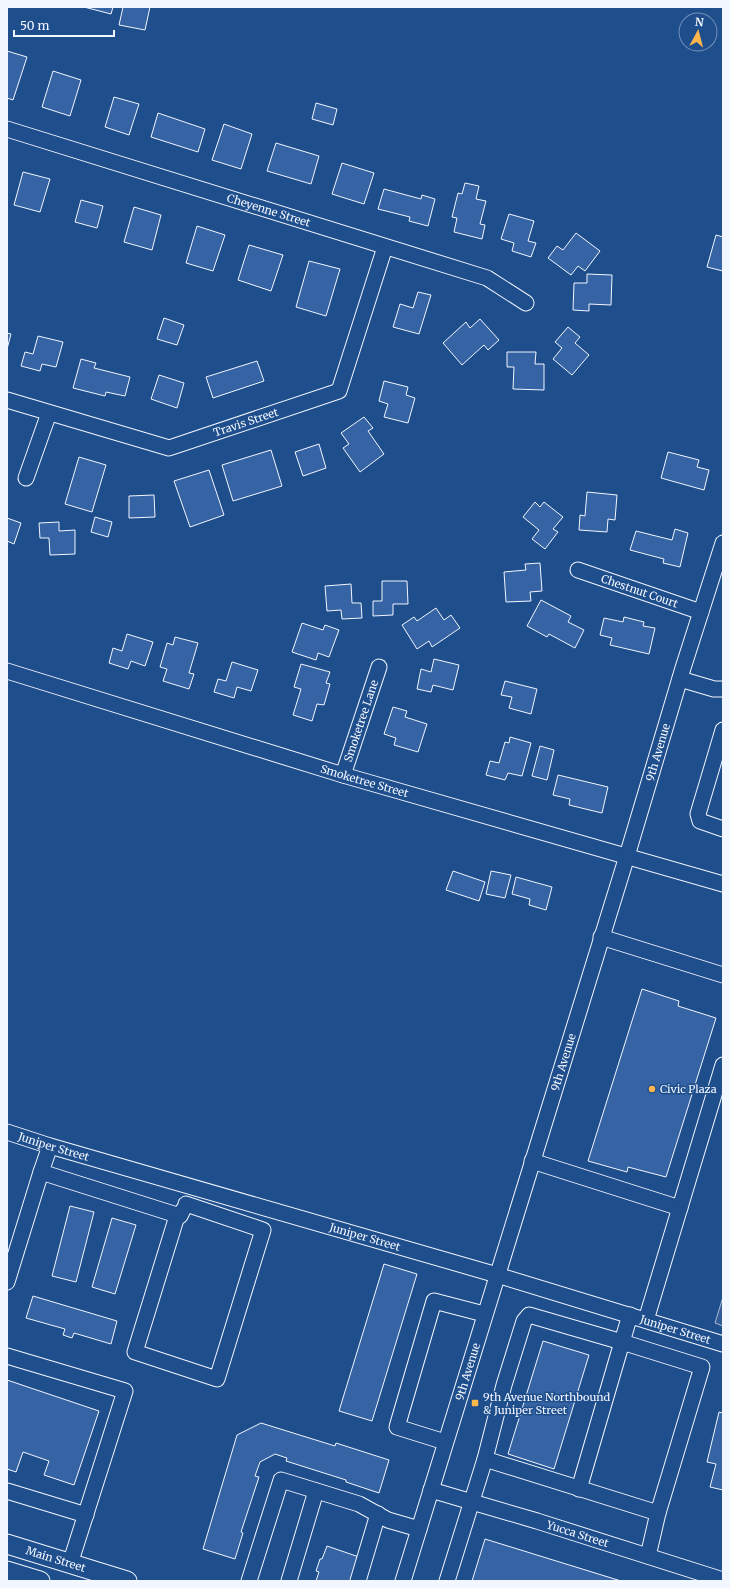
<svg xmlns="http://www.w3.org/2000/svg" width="730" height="1588" font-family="Merriweather,serif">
<rect width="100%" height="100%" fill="#1f4e8c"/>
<polygon fill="#305b95" stroke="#a8bbd7" points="723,1297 723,1326 715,1323"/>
<g fill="#3563a3" stroke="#f2f6ff">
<polygon points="84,7 113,7 111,14"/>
<polygon points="123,7 150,7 145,30 119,25"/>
<polygon points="7,51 27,57 13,100 7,98"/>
<polygon points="53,71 81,80 70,116 42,107"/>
<polygon points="114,97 139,104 129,135 105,127"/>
<polygon points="316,103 337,109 333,125 312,119"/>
<polygon points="158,113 205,129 198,152 151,137"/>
<polygon points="224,124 252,134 241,169 212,160"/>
<polygon points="276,143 319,156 311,184 267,171"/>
<polygon points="342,163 374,173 364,204 332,194"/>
<polygon points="23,172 50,179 40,212 14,205"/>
<polygon points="465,183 479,186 476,199 486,201 480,224 485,225 482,239 454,232 457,218 452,217 458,193 462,194"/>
<polygon points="384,189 421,199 422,195 435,199 428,226 409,221 410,217 378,209"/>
<polygon points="81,200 103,206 97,228 75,222"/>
<polygon points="134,207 161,215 152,250 124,242"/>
<polygon points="509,214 534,221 528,241 536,243 531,257 512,251 514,243 501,239"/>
<polygon points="197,226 225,235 213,271 186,263"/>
<polygon points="576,233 600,251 585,271 578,266 571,275 548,258 557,246 563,250"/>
<polygon points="716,235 723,237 723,271 707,267"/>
<polygon points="249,245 283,255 271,291 238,280"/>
<polygon points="309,261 340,269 326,316 296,307"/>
<polygon points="587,274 612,275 611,305 589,304 589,311 573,310 574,283 587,283"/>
<polygon points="418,292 431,295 419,334 393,327 400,304 413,308"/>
<polygon points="164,318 184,325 177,345 157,339"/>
<polygon points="480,319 499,340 488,350 484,345 462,365 443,343 466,322 470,328"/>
<polygon points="568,327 580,337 575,343 589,355 572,375 553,359 562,348 555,342"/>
<polygon points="7,333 11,334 7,349"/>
<polygon points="38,336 63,342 56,367 42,364 40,371 21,366 25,352 33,354"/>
<polygon points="507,352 536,352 535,364 544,364 544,390 513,389 514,367 507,367"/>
<polygon points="81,359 96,363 94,368 130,377 125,396 106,392 105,396 73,388"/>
<polygon points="257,361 264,381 213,398 206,377"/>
<polygon points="159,375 184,383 177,408 151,399"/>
<polygon points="384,381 408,387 406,395 415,398 408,423 384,417 388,404 379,401"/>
<polygon points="364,417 373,428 368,431 384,454 360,472 343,448 349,444 341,433"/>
<polygon points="319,444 326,468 303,476 295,452"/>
<polygon points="271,450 282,486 233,501 222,465"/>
<polygon points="668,452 699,460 697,467 709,470 704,490 661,478"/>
<polygon points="79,457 106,465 92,512 65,504"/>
<polygon points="209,470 224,515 190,527 174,481"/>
<polygon points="587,492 617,495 615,520 608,519 607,532 579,530 580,515 585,516"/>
<polygon points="154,495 155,517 129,518 129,496"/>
<polygon points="535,502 540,507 544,502 563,517 553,529 558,532 545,549 532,539 539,530 523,517"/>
<polygon points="95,517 112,522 108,537 91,532"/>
<polygon points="7,518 21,523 14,544 7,541"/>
<polygon points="59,522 59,531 75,530 75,554 50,555 49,538 40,538 39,523"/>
<polygon points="675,529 688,533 680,567 663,563 664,559 630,550 636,531 672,540"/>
<polygon points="540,563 542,591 530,592 531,601 506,602 504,572 526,570 525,564"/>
<polygon points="382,581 407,581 408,604 393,604 393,615 373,616 373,601 382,601"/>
<polygon points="351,584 352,603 361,603 362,618 342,619 341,610 327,611 325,586"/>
<polygon points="541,600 571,616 568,622 584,630 575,648 549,634 547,637 527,626"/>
<polygon points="436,608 444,620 451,615 460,628 432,647 429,641 417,649 402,625 414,617 417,621"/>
<polygon points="624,617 644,622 643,626 655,628 649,654 610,645 612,638 600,635 604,618 623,622"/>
<polygon points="302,623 323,630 325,625 339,630 329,657 318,653 316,660 292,652"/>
<polygon points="127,634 153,642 145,666 131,661 128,669 109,663 113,648 122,651"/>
<polygon points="175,637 198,643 189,673 194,674 189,689 163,681 167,669 160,667 167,643 173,645"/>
<polygon points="434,659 459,665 453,690 433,685 431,692 417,689 421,669 431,672"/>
<polygon points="232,662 258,670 251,691 237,687 234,698 214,692 218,679 226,681"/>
<polygon points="301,664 330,672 326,683 330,684 324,705 317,704 312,721 293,715 301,689 294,687"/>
<polygon points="505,681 537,689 531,714 509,708 512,697 501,695"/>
<polygon points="393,707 407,711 405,717 427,724 418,752 394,745 396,738 384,734"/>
<polygon points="510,737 531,743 522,776 508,773 505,780 486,775 490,761 499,763 505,742 509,743"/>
<polygon points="540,746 554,750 547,780 532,776"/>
<polygon points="558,775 608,787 602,813 569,805 570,799 553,795"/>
<polygon points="453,871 485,882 479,901 446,890"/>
<polygon points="491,871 511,875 505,898 486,894"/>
<polygon points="516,877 552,887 546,910 529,905 530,899 512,894"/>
<polygon points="642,989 679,1001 678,1006 716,1018 666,1177 628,1167 627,1172 588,1161"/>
<polygon points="70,1206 94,1212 76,1282 52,1276"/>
<polygon points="112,1218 136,1225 115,1294 92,1287"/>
<polygon points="384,1264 417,1274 372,1421 339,1411"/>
<polygon points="33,1296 117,1321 111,1344 74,1333 72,1338 63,1335 65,1329 26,1318"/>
<polygon points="543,1341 589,1355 554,1469 508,1454"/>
<polygon points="7,1380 99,1411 74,1485 44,1475 49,1461 23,1452 16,1472 7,1469"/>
<polygon points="719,1412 723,1413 723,1490 710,1487 716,1464 707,1462"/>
<polygon points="261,1423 335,1446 336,1443 389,1460 379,1493 346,1482 346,1480 286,1461 287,1458 275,1454 260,1462 255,1476 259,1477 241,1532 243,1533 235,1559 203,1549 237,1435"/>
<polygon points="485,1539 621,1581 472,1581"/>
<polygon points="327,1546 359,1557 352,1581 316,1581 319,1572 316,1571 320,1559 322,1559"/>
</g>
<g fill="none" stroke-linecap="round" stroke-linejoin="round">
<g stroke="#f2f6ff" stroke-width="17">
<g id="minor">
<path id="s1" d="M7 129 487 278 526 303"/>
<path id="s2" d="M7 400 169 448 339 391 385 247"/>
<polyline points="26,478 49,413"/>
<path id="s3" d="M578 570 701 612"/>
<path id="s4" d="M7 671 343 775 723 884"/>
<polyline points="680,679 714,689 723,689"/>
<polyline points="723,730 698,814 700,821 723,829"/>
<path id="s5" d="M343 775 379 667"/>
<polyline points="601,937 723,975"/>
<path id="s6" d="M7 1132 50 1146 497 1275 723 1344"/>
<polyline points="532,1161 680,1208"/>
<polyline points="41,1172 50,1146"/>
<polyline points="177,1216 135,1352 217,1379 263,1230 186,1204"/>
<polyline points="7,1282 41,1172 180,1216 183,1210"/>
<polyline points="630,1315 622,1342 529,1315 524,1321 504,1385 485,1459 658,1513 648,1556"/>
<polyline points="646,1320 723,1065"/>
<polyline points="7,1356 125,1391 70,1564"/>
<polyline points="445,1442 397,1427 434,1301 484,1314"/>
<polyline points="579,1489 622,1342 702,1367 658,1513"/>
<path id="s7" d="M431 1490 537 1521 723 1580"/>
<polyline points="7,1491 86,1515"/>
<polyline points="249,1581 281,1480 359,1504 388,1520 419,1529"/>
<polyline points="289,1581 316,1491"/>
<polyline points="358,1581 378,1514"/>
<path id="s8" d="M403 1581 627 856 683 668 723 543"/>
<polyline points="447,1581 485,1459"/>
</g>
</g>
<g stroke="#f2f6ff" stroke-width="21">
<g id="major">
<path id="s9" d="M7 1544 127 1581"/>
<polyline points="7,1571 40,1581"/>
</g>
</g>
<use href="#minor" stroke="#1f4e8c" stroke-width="15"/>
<use href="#major" stroke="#1f4e8c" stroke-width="19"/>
</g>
<g fill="#ffb74d" stroke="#1f4e8c" stroke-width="1.5">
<circle cx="652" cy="1089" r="4"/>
<rect x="471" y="1399" width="8" height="8" rx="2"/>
</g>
<g text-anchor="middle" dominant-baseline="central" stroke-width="3" stroke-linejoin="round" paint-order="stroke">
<g font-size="11" fill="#f2f6ff" stroke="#1f4e8c">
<text stroke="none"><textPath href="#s1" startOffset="274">Cheyenne Street</textPath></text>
<text stroke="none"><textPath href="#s2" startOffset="250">Travis Street</textPath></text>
<text stroke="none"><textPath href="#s3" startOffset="65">Chestnut Court</textPath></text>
<text stroke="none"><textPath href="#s5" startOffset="57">Smoketree Lane</textPath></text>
<text stroke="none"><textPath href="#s8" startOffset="867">9th Avenue</textPath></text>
<text stroke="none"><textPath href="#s4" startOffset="374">Smoketree Street</textPath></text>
<text stroke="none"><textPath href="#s8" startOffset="543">9th Avenue</textPath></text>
<text stroke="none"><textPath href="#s6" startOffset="49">Juniper Street</textPath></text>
<text stroke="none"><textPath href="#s6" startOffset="373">Juniper Street</textPath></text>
<text stroke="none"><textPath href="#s6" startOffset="697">Juniper Street</textPath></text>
<text stroke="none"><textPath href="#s8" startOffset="219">9th Avenue</textPath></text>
<text stroke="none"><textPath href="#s7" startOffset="153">Yucca Street</textPath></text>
<text stroke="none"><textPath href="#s9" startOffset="51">Main Street</textPath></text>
</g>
<g font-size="11" fill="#f2f6ff" stroke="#1f4e8c" text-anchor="start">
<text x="660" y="1089">Civic Plaza</text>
<text x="483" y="1397">9th Avenue Northbound<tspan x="483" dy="13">&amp; Juniper Street</tspan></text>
</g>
</g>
<rect width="730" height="1588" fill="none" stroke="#f2f6ff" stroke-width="16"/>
<g transform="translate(698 32) rotate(7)"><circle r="19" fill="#1f4e8c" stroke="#7391ba"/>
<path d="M0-3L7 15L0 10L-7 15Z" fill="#ffb74d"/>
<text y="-6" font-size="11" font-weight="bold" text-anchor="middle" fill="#f2f6ff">N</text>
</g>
<path d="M14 30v6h100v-6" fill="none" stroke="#f2f6ff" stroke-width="2"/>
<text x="20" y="30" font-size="12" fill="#f2f6ff" stroke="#1f4e8c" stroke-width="3" paint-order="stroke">50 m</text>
</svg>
